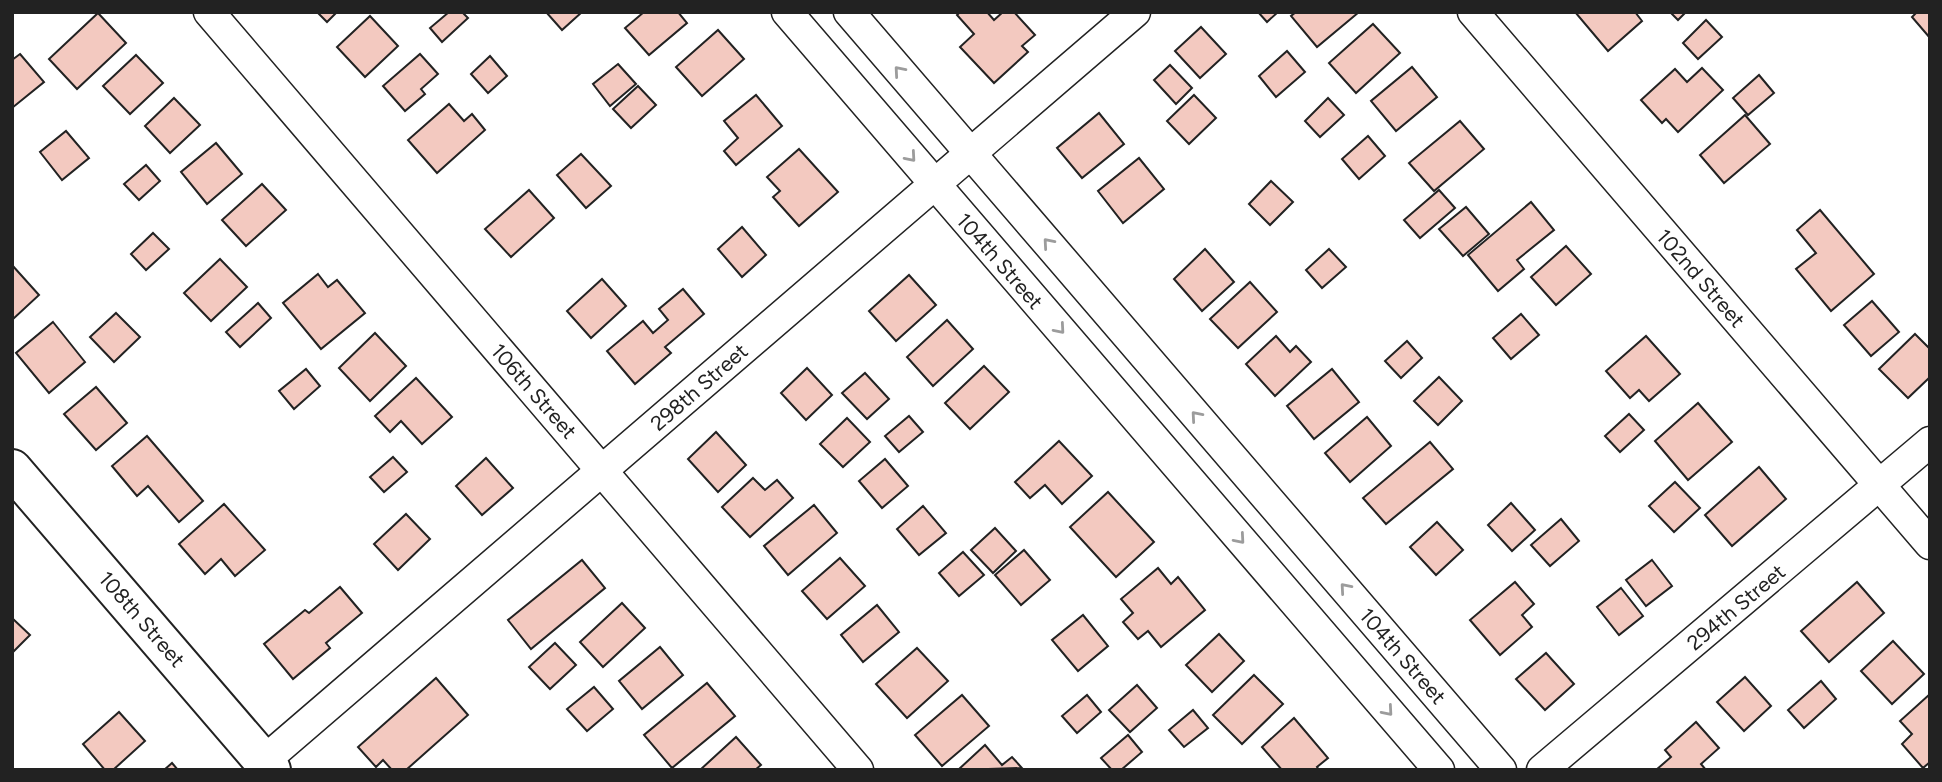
<svg xmlns="http://www.w3.org/2000/svg" width="1942" height="782" font-family="Figtree,sans-serif">
<rect width="100%" height="100%" fill="#fff"/>
<g fill="#f3c9c0" stroke="#222" stroke-width="2">
<polygon points="317,12 337,12 327,22"/>
<polygon points="449,12 462,12 468,18 442,42 430,28"/>
<polygon points="546,12 582,12 562,30"/>
<polygon points="644,12 678,12 687,23 649,55 625,28"/>
<polygon points="960,12 987,12 994,20 1003,12 1014,12 1035,35 1022,46 1028,52 994,83 960,47 974,34 957,15"/>
<polygon points="1258,12 1278,12 1267,22"/>
<polygon points="1296,12 1359,12 1317,47 1291,16"/>
<polygon points="1575,12 1635,12 1642,21 1608,51"/>
<polygon points="1670,12 1686,12 1678,20"/>
<polygon points="1917,12 1930,12 1930,38 1912,17"/>
<polygon points="98,13 126,43 77,89 49,59"/>
<polygon points="370,16 398,46 365,77 337,47"/>
<polygon points="1706,20 1722,37 1698,59 1683,43"/>
<polygon points="1373,24 1400,53 1356,93 1329,63"/>
<polygon points="1201,27 1226,54 1200,78 1175,51"/>
<polygon points="718,30 744,59 702,96 676,67"/>
<polygon points="1287,51 1305,72 1276,97 1259,76"/>
<polygon points="20,54 44,82 12,108 12,60"/>
<polygon points="420,54 438,74 421,89 425,94 405,111 383,86"/>
<polygon points="136,55 163,83 130,114 103,86"/>
<polygon points="490,56 507,76 488,93 471,74"/>
<polygon points="618,64 636,84 610,106 593,84"/>
<polygon points="1170,65 1192,88 1176,104 1154,80"/>
<polygon points="1412,67 1437,97 1396,131 1371,101"/>
<polygon points="1702,68 1723,90 1678,132 1666,119 1662,123 1641,100 1675,69 1687,82"/>
<polygon points="1759,75 1774,93 1748,115 1733,98"/>
<polygon points="638,86 656,105 631,128 613,109"/>
<polygon points="756,95 782,126 736,165 724,151 738,138 724,121"/>
<polygon points="1194,95 1216,118 1189,144 1167,121"/>
<polygon points="174,98 200,125 170,153 145,126"/>
<polygon points="1328,98 1344,115 1320,137 1305,121"/>
<polygon points="449,104 464,121 472,114 485,130 437,173 408,140"/>
<polygon points="1099,113 1124,144 1082,178 1057,148"/>
<polygon points="1745,115 1770,144 1724,183 1700,155"/>
<polygon points="1460,121 1484,149 1434,191 1409,163"/>
<polygon points="66,131 89,158 62,180 40,152"/>
<polygon points="1368,136 1385,156 1359,179 1342,159"/>
<polygon points="216,143 242,174 207,204 181,172"/>
<polygon points="799,149 838,192 799,226 773,197 780,191 767,177"/>
<polygon points="581,154 611,186 586,208 557,175"/>
<polygon points="1139,158 1164,189 1123,223 1098,191"/>
<polygon points="146,165 160,181 139,200 124,184"/>
<polygon points="1271,181 1293,202 1270,225 1249,204"/>
<polygon points="262,184 286,210 246,246 222,220"/>
<polygon points="529,190 554,218 511,257 485,229"/>
<polygon points="1439,190 1455,208 1420,238 1404,220"/>
<polygon points="1531,202 1554,230 1517,260 1524,269 1498,291 1468,255"/>
<polygon points="1466,207 1489,234 1463,256 1439,229"/>
<polygon points="1820,210 1874,274 1831,311 1796,269 1816,253 1797,230"/>
<polygon points="742,227 766,255 742,277 718,249"/>
<polygon points="153,233 169,249 146,270 131,254"/>
<polygon points="1566,246 1591,274 1556,305 1531,277"/>
<polygon points="1205,249 1234,282 1202,311 1174,279"/>
<polygon points="1329,249 1346,267 1322,288 1306,270"/>
<polygon points="220,259 247,287 211,321 184,293"/>
<polygon points="12,265 39,295 12,320"/>
<polygon points="318,274 328,287 337,280 365,313 321,349 283,303"/>
<polygon points="909,275 936,305 896,341 869,311"/>
<polygon points="602,279 626,306 591,338 567,311"/>
<polygon points="1250,282 1277,312 1238,348 1210,319"/>
<polygon points="683,289 704,314 665,347 671,353 635,384 607,351 643,321 653,333 668,320 659,309"/>
<polygon points="1872,301 1899,332 1871,356 1844,325"/>
<polygon points="258,303 271,318 240,347 226,332"/>
<polygon points="116,313 140,337 114,362 90,337"/>
<polygon points="1521,314 1539,335 1511,359 1493,338"/>
<polygon points="947,320 973,349 933,386 907,357"/>
<polygon points="53,322 85,362 49,393 16,353"/>
<polygon points="375,333 406,366 370,401 339,368"/>
<polygon points="1915,334 1930,349 1930,377 1908,398 1879,369"/>
<polygon points="1276,336 1290,352 1296,346 1311,362 1275,396 1246,364"/>
<polygon points="1646,336 1680,374 1649,401 1639,390 1630,398 1606,371"/>
<polygon points="1407,341 1422,358 1401,378 1385,361"/>
<polygon points="984,366 1009,392 970,429 945,403"/>
<polygon points="807,368 832,395 806,420 781,393"/>
<polygon points="306,369 320,386 294,409 279,391"/>
<polygon points="1332,369 1359,402 1314,439 1287,406"/>
<polygon points="865,373 889,399 867,419 842,393"/>
<polygon points="1439,377 1462,401 1438,425 1414,401"/>
<polygon points="416,378 452,417 422,444 401,421 390,432 375,416"/>
<polygon points="96,387 127,423 96,450 64,414"/>
<polygon points="1698,403 1732,442 1688,480 1655,441"/>
<polygon points="1629,414 1644,430 1620,452 1605,436"/>
<polygon points="909,416 923,432 899,452 885,436"/>
<polygon points="1367,417 1391,446 1350,482 1325,453"/>
<polygon points="847,418 870,442 843,467 820,444"/>
<polygon points="716,432 746,465 718,492 688,459"/>
<polygon points="147,436 203,501 179,522 148,486 137,496 112,466"/>
<polygon points="1059,441 1092,476 1062,504 1045,485 1030,498 1015,482"/>
<polygon points="1430,442 1453,469 1386,524 1363,498"/>
<polygon points="393,457 407,472 384,492 370,477"/>
<polygon points="486,458 513,488 482,515 456,486"/>
<polygon points="885,459 908,486 882,508 859,481"/>
<polygon points="1759,467 1786,499 1732,546 1705,515"/>
<polygon points="753,478 765,490 777,480 793,498 750,537 722,507"/>
<polygon points="1675,482 1700,508 1674,532 1649,506"/>
<polygon points="1108,492 1154,542 1116,577 1070,527"/>
<polygon points="1511,503 1535,530 1512,551 1488,525"/>
<polygon points="224,504 265,550 235,576 221,559 205,574 179,544"/>
<polygon points="814,505 837,533 788,575 764,546"/>
<polygon points="923,506 946,533 919,555 897,529"/>
<polygon points="406,514 430,539 398,570 374,544"/>
<polygon points="1561,519 1579,541 1550,566 1531,545"/>
<polygon points="1437,522 1463,550 1436,575 1410,547"/>
<polygon points="995,528 1016,551 993,573 971,550"/>
<polygon points="1024,550 1050,580 1021,605 995,575"/>
<polygon points="963,552 984,575 959,596 939,573"/>
<polygon points="840,558 865,586 827,619 802,591"/>
<polygon points="582,560 605,588 531,649 508,620"/>
<polygon points="1652,560 1672,586 1646,606 1626,580"/>
<polygon points="1158,568 1171,584 1178,577 1205,610 1161,647 1148,631 1138,639 1123,622 1133,613 1121,599"/>
<polygon points="1515,582 1534,604 1522,615 1532,627 1500,655 1470,620"/>
<polygon points="1857,582 1884,613 1829,662 1801,631"/>
<polygon points="340,587 362,613 326,643 330,648 293,679 264,644 305,610 309,613"/>
<polygon points="1621,588 1643,616 1619,635 1597,607"/>
<polygon points="622,603 645,628 603,667 580,642"/>
<polygon points="877,605 899,632 863,662 841,635"/>
<polygon points="1083,615 1108,646 1078,671 1052,640"/>
<polygon points="12,618 30,635 12,653"/>
<polygon points="1219,634 1244,661 1212,692 1186,665"/>
<polygon points="1893,641 1924,674 1892,704 1861,671"/>
<polygon points="555,643 576,665 550,689 529,667"/>
<polygon points="660,647 683,675 642,709 619,681"/>
<polygon points="917,648 948,681 907,718 876,684"/>
<polygon points="1546,653 1574,684 1545,710 1516,679"/>
<polygon points="1254,675 1283,704 1242,744 1213,715"/>
<polygon points="1745,677 1771,706 1744,731 1717,702"/>
<polygon points="436,678 468,715 406,770 392,770 383,760 376,767 358,747"/>
<polygon points="1821,681 1836,699 1804,728 1788,710"/>
<polygon points="707,683 735,716 672,768 644,735"/>
<polygon points="1137,685 1157,708 1130,732 1109,710"/>
<polygon points="594,687 613,709 587,731 567,709"/>
<polygon points="1930,694 1930,762 1923,768 1902,744 1912,734 1900,721"/>
<polygon points="962,695 989,726 942,766 915,735"/>
<polygon points="1087,695 1101,712 1077,733 1062,716"/>
<polygon points="1193,710 1208,728 1184,747 1169,730"/>
<polygon points="119,712 145,741 113,770 105,770 83,744"/>
<polygon points="1294,718 1328,758 1317,767 1319,770 1282,770 1262,747"/>
<polygon points="1696,722 1719,748 1701,764 1706,770 1656,770 1671,757 1665,750"/>
<polygon points="1128,735 1142,752 1121,770 1112,770 1101,758"/>
<polygon points="736,737 761,765 755,770 700,770"/>
<polygon points="985,745 1002,765 1012,757 1022,768 958,770"/>
<polygon points="172,763 178,770 164,770"/>
</g>
<g fill="none" stroke-linecap="round" stroke-linejoin="round">
<g stroke="#222" stroke-width="33">
<g id="street">
<polyline points="209,12 858,770"/>
<polyline points="787,12 1439,770"/>
<polyline points="849,12 1501,770"/>
<polyline points="1473,12 1930,544"/>
<polyline points="264,761 1135,12"/>
<polyline points="1542,770 1930,442"/>
</g>
</g>
<g stroke="#222" stroke-width="42">
<polyline id="secondary" points="12,469 271,770"/>
</g>
<use href="#street" stroke="#fff" stroke-width="30"/>
<use href="#secondary" stroke="#fff" stroke-width="38"/>
</g>
<defs><path id="oneway-chevron" d="M-2-3.5L2.5 0L-2 3.5" fill="none" stroke-width="1.6" stroke-linecap="round" stroke-linejoin="round" transform="scale(1.75)"/></defs>
<g stroke="#9c9c9c">
<use href="#oneway-chevron" transform="translate(899 71) rotate(-131)"/>
<use href="#oneway-chevron" transform="translate(911 157) rotate(49)"/>
<use href="#oneway-chevron" transform="translate(1048 243) rotate(-131)"/>
<use href="#oneway-chevron" transform="translate(1060 329) rotate(49)"/>
<use href="#oneway-chevron" transform="translate(1196 416) rotate(-131)"/>
<use href="#oneway-chevron" transform="translate(1240 539) rotate(49)"/>
<use href="#oneway-chevron" transform="translate(1345 588) rotate(-131)"/>
<use href="#oneway-chevron" transform="translate(1388 711) rotate(49)"/>
</g>
<g text-anchor="middle" dominant-baseline="central" stroke-width="5" stroke-linejoin="round" paint-order="stroke">
<g font-size="21" fill="#222" stroke="#fff">
<text transform="translate(1000 261) rotate(49)">104th Street</text>
<text transform="translate(1701 278) rotate(49)">102nd Street</text>
<text transform="translate(699 387) rotate(-41)">298th Street</text>
<text transform="translate(534 391) rotate(49)">106th Street</text>
<text transform="translate(1736 607) rotate(-40)">294th Street</text>
<text transform="translate(142 619) rotate(49)">108th Street</text>
<text transform="translate(1403 656) rotate(49)">104th Street</text>
</g>
</g>
<rect width="1942" height="782" fill="none" stroke="#222222" stroke-width="28"/>
</svg>
